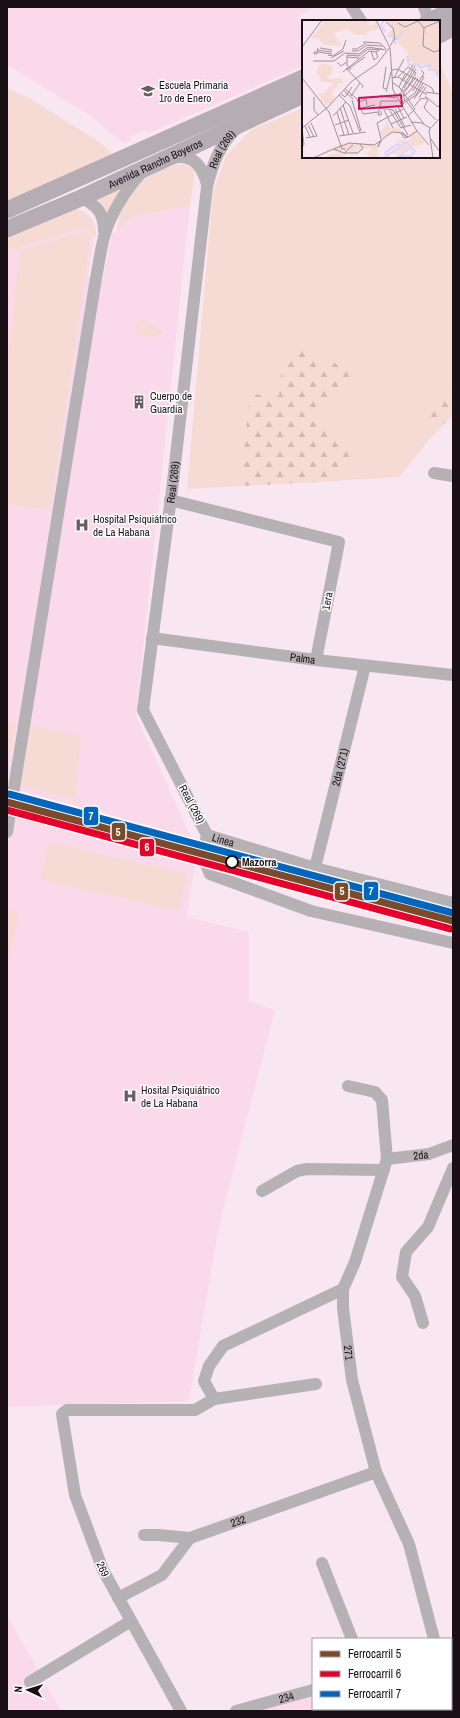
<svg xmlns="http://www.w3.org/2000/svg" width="460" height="1718" font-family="'Archivo Narrow',sans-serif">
<defs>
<pattern id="forest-firs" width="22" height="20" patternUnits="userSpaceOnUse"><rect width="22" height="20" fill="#f6dbd5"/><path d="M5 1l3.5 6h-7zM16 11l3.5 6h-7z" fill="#d2bbb6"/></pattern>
</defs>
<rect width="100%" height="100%" fill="#f8e7f0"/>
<g fill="#fadaea">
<polygon points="7,7 314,7 298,17 303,27 303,66 147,134 145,130 131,137 132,140 124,144 89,115 7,65"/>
<polygon points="190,206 136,716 191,837 7,787 7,252 76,230 89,231 94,238 88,278 103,279 112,233 116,232 131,217"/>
<polygon points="7,813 195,861 187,917 249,932 249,1001 275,1010 219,1226 189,1401 7,1407"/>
<polygon points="217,846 453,907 453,933 309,895 213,864"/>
<polygon points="7,1615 61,1711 7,1711"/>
<polygon points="451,1661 453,1661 453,1711 255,1711 313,1696 313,1709 451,1709"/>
</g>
<g fill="#f6dbd5">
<polygon points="439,62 453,93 453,415 429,440 399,477 187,489 213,192 226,156 251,130 303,108 303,157 439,157"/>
<polygon points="7,88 29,98 101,143 113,154 7,203"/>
<polygon points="169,164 188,165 195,170 190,206 131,217 116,232 118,221 124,206 141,182"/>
<polygon points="127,185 108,213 97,198"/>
<path d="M76 209C92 215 95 220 97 236L94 238 89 231 76 230 7 252V237L69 210Z"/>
<polygon points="80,233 89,234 90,239 85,281 50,510 7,505 7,366 20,250"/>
<polygon points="143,320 148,321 164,333 153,337 139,334 136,329 136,325"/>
<polygon points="7,723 15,724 7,769"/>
<polygon points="31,726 81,736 75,799 21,786"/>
<polygon points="49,842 187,874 179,911 40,879"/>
<polygon points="7,909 16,911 19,917 7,966"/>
</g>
<g fill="url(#forest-firs)">
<path d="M284 347C309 352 331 358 353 374L317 420 354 452 338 481 240 486 250 394 279 396Z"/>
<polygon points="453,382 453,415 439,428 422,413"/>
</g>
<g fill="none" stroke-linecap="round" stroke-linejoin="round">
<g stroke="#b6b1b5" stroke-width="12">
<polyline points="352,7 361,21"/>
<polyline points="424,7 429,21"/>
<path d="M171 158C192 153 202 165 207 184"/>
<path d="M81 198C97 205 104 213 104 231"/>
<polyline points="434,473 453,476"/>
<polyline points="170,500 339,542 316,660"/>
<path id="s1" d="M152 638 316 660 453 675"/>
<path d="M7 832 96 278C100 258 102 236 111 218 119 201 130 185 143 171"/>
<path id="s2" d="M207 835 143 710 172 490 207 187C212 165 220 143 237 128"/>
<path d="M207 835C204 851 202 858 210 874L311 911 453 943"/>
<path id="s3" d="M207 835 315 868 453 903"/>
<path id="s4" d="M315 868 365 666"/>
<path id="s5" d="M348 1086 375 1092 382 1100 387 1159 355 1262 343 1289V1308L352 1380 376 1472 409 1544 434 1639"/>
<path id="s6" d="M387 1159 429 1154 453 1145"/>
<polyline points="262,1191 297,1171 307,1169 384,1170"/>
<polyline points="423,1323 415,1296 402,1277 406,1252 428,1227 453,1168"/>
<polyline points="214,1399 204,1381 209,1366 223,1346 343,1289"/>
<polyline points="144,1535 159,1535 190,1538"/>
<polyline points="322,1563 352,1639"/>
<path id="s7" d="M118 1598 162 1575 190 1538 376 1472"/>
<polyline points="451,1656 453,1656"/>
<polyline points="30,1682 131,1621"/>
<polyline points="181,1711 103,1570 75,1495 62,1414 67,1410 195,1410 214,1399 316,1384"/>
<path id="s8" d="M236 1711 313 1690"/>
</g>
<g stroke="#b6acb4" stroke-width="17">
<polyline points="428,21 453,11"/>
<polyline points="439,35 453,28"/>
<polyline points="7,210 303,78"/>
<path id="s9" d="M7 229 81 198 303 95"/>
</g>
<g stroke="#fff" stroke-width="10">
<polyline id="rail-1" points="7,802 453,921"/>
</g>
<g stroke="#fff" stroke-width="10">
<polyline id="rail-2" points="7,810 451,929"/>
</g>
<g stroke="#fff" stroke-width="10">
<polyline id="rail-3" points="9,794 453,913"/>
</g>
<use href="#rail-1" stroke="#7a4b2a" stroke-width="7"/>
<use href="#rail-2" stroke="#e4002b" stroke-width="7"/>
<use href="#rail-3" stroke="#0065bd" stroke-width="7"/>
</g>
<defs>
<g id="school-bare" transform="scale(1.08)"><path d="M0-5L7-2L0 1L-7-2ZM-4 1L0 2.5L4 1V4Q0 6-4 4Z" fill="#685b62" stroke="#fff" stroke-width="2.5" paint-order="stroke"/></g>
<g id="building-bare" transform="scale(1.08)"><path d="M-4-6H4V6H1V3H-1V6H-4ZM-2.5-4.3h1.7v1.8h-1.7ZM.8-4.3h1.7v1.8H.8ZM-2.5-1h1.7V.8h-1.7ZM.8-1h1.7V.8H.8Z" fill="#685b62" stroke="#fff" stroke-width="2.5" paint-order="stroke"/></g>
<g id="hospital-bare" transform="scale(1.08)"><path d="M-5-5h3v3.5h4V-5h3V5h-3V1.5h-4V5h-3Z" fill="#685b62" stroke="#fff" stroke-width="2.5" paint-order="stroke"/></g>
</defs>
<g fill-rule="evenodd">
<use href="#school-bare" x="148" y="91"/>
<use href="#building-bare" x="139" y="402"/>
<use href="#hospital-bare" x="82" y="525"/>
<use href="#hospital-bare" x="130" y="1096"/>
</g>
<circle fill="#fff" stroke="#1b0f16" stroke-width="2" cx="232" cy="862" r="6"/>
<g text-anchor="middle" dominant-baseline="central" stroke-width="3" stroke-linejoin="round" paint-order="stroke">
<g font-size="11" fill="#1b0f16" stroke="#fff" text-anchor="start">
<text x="159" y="85">Escuela Primaria<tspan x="159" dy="13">1ro de Enero</tspan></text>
<text x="150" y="396">Cuerpo de<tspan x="150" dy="13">Guardia</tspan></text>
<text x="93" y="519">Hospital Psiquiátrico<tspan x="93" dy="13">de La Habana</tspan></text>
<text x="141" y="1090">Hosital Psiquiátrico<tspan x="141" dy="13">de La Habana</tspan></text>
</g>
<g font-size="11" fill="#1b0f16" stroke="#fff">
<text stroke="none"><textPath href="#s2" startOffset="708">Real (269)</textPath></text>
<text stroke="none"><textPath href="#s9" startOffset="162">Avenida Rancho Boyeros</textPath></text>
<text stroke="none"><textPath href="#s2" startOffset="370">Real (269)</textPath></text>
<text transform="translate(327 601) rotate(-79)">1era</text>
<text stroke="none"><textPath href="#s1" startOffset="152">Palma</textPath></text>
<text stroke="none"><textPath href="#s4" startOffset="104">2da (271)</textPath></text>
<text transform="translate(192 804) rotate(62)">Real (269)</text>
<text stroke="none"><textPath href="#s3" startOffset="17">Linea</textPath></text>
<text stroke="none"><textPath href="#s6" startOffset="34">2da</textPath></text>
<text stroke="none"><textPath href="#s5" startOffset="299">271</textPath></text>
<text stroke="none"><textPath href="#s7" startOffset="147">232</textPath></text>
<text transform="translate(103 1569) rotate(65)">269</text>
<text stroke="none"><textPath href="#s8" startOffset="52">234</textPath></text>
</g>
<g font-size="11" font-weight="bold" fill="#1b0f16" stroke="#fff" text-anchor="start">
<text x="242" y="862">Mazorra</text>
</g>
</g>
<g transform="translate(302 20)">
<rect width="138" height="138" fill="#f8e7f0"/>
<path d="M85 0H138V52L136 55 133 49 127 50 128 43 118 46 106 40V33L97 24ZM85 100 88 108 95 107 100 112H92L80 118 77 111 84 106 83 101ZM111 110 123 121 120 125 110 127 105 120 97 125 95 116 98 121 102 119 100 121 104 120H107ZM48 123 75 124 76 138H68L65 133 70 130 68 127 62 130 61 127 57 132 55 128 58 125 48 133 54 129 56 132 53 134 40 130 43 137 23 138 29 134H36L28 130 18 133 38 124ZM104 123 106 128 96 134H89Z" fill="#f6dbd5"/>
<path d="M23 0H66L69 6 74 2 77 9 65 12V15H54L45 9 32 13 36 21 40 22 39 26 21 25 17 18H9ZM102 9 101 16 95 20 85 13 91 10 92 16 97 10ZM132 37 138 43 136 55 133 49H127Z" fill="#f6dbd5"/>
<path d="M21 44 31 46 30 55 24 56 29 59 40 58 41 63H36L35 68 31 69 30 73 34 79 25 86 16 74 22 73 26 67H30V63L17 61 18 56 14 55 17 45Z" fill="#f6dbd5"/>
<path fill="none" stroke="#d8d5f6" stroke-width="2" d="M82 0 79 5 83 12M86 16H90L94 24M93 20 102 11M105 36 107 45 114 44 119 48 128 44 127 50H133L136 56M85 136 83 133 95 124 98 126M82 138 104 122 113 131 109 136H96M94 138 109 127"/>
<path fill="none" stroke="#a09199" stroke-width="1" d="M74 0 88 28 91 70 115 111M84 2 91 8 93 18 88 26M96 3 103 7 116 1 122 8 121 26 132 32 138 30M121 8 138 1M61 22 78 23 84 29M0 27 20 0M16 28 15 32V34H12V32H15L30 34M18 28 30 30M50 29H55L64 23M15 30 30 32M50 31H56L65 25 80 26M69 31 72 40 76 37 74 32M26 35 31 36 41 29 44 20M45 35 57 36 66 29 77 30M45 35V45L49 50M45 37 57 38M29 38 42 31M11 41H32L43 33 57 34 66 27 84 30M35 42 39 46 45 42M84 47 81 68 84 69M44 48 61 66 60 68M45 50 63 37M90 50 95 49 130 68 132 73M41 52 67 31 74 32 80 28M96 57 106 47M0 58 27 92 40 129H43M90 58 96 57 125 75M92 58 102 39M101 61 111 45M90 62 98 68 113 89 106 96M97 67 103 54M102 68 114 49M43 69 55 79 61 94 76 92M42 71 51 79M99 71 113 46M111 71 122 53 119 50M84 72 89 52M123 72 138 74M39 74 43 77 50 67M97 74 106 67 114 53 106 47M37 75 48 86 58 112M49 76 58 63M78 76 94 78M102 76 109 70 116 58M123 76 136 87 138 84M12 77V90L16 95M117 78 124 67M112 79 122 66M126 79 122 88 134 100M50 80 59 111M79 81H96M103 81 101 74 114 57M57 82 64 79 65 85M105 82 122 104M98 84 113 73 122 57 120 56M41 85 51 113M99 85 114 75 121 63M113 86 118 79 125 78M96 87 102 98M38 88 47 115M59 88 73 85M77 88 91 90 106 115M93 89 103 107M82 90 91 108M79 91V95H76L79 81M88 91 99 108 109 105M35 92 42 115M31 96 44 82M109 102 120 103 128 108M89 104 105 97M6 105 12 117M33 105 47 100M3 106 8 117M0 108 26 87 50 61 75 44 87 28M115 111 127 125M37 116 64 112M105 117 99 113 102 118 106 117M4 118 15 116 9 103M128 118 138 132M79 119 75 103 101 89M78 121 76 127 79 121M78 121 90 112 101 113 106 117 115 111M0 126 2 125 0 108M32 129 42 133 51 125M27 131 47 123 72 125 80 120M42 133H56L61 128 58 124M11 138 27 131M131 138 127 110 138 98"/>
<path fill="#c2185b" fill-opacity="0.15" stroke="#c2185b" stroke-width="2" d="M99 75 100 86 57 89V78Z"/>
<rect width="138" height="138" fill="none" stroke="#1b0f16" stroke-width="2"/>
</g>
<g stroke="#fff" stroke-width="1.5">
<rect x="83" y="806" width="16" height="20" rx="4" fill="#0065bd"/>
<rect x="111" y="822" width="15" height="19" rx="4" fill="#7a4b2a"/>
<rect x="139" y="838" width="16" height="19" rx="4" fill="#e4002b"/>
<rect x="363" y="881" width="16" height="20" rx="4" fill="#0065bd"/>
<rect x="334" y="882" width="15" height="19" rx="4" fill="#7a4b2a"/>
</g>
<g font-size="11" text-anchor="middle" font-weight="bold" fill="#fff">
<text x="91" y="820">7</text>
<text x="118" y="836">5</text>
<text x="147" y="851">6</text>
<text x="371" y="895">7</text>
<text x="342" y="895">5</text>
</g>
<rect width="460" height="1718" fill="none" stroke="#1b0f16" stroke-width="16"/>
<rect x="312" y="1638" width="140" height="72" fill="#ffffff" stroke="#a49fa2"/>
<rect x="320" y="1651" width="20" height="6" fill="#7a4b2a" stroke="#a49fa2"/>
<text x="348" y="1658" font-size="12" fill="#1b0f16">Ferrocarril 5</text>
<rect x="320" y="1671" width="20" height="6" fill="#e4002b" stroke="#a49fa2"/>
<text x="348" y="1678" font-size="12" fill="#1b0f16">Ferrocarril 6</text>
<rect x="320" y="1691" width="20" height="6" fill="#0065bd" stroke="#a49fa2"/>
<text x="348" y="1698" font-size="12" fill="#1b0f16">Ferrocarril 7</text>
<g transform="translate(28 1690) rotate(274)" stroke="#ffffff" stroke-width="3" paint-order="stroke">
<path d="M0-3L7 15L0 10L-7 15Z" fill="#1b0f16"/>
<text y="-6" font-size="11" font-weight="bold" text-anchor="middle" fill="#1b0f16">N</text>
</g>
</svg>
